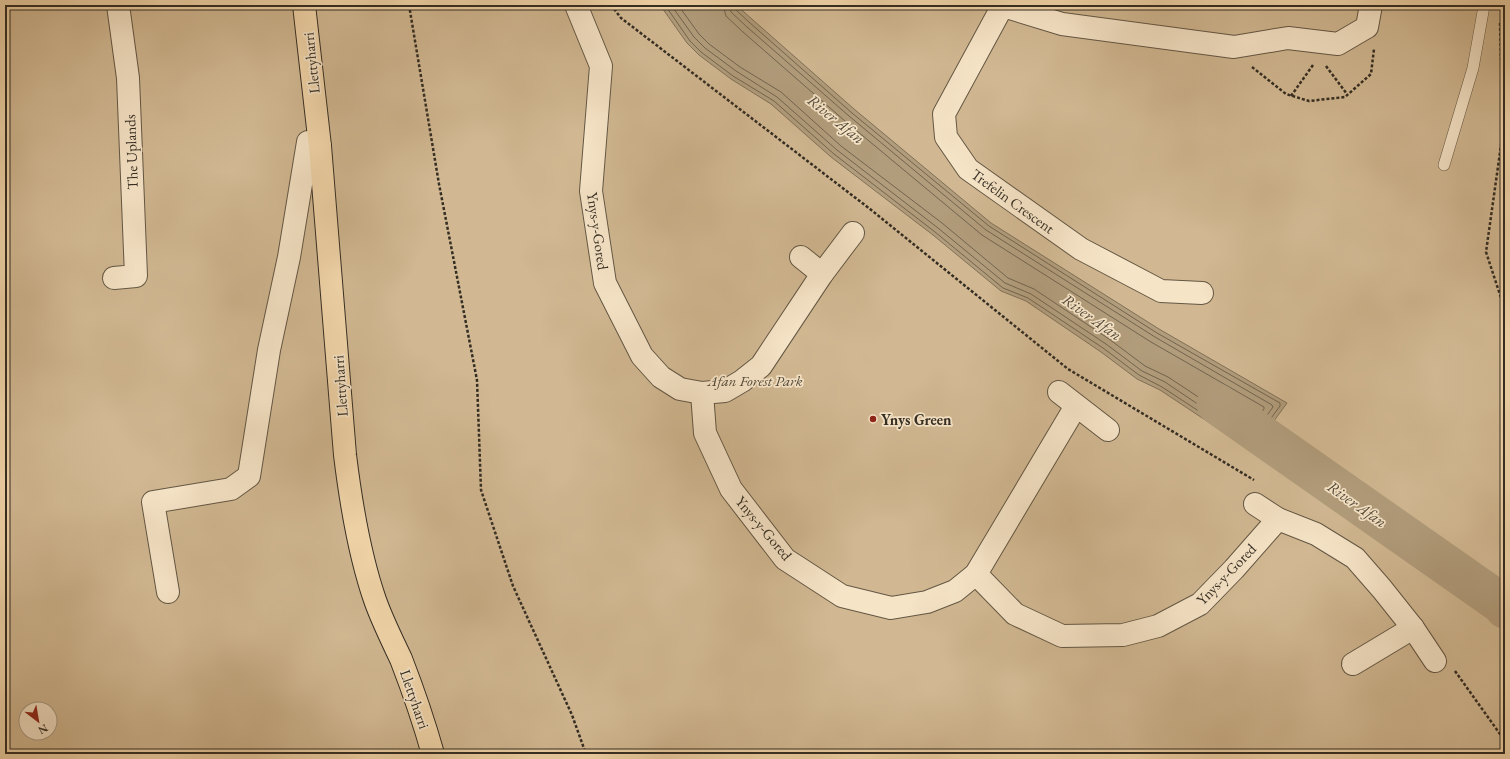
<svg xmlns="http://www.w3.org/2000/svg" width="1510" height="759" font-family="'EB Garamond',serif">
<rect width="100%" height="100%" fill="#f1d5a9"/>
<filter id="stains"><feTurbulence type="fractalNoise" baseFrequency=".005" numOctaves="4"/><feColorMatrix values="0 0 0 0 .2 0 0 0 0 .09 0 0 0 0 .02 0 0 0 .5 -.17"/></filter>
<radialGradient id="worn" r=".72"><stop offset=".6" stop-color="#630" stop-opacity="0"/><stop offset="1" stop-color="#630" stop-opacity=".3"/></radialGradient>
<path fill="#d1b892" stroke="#82725a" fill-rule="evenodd" d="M5 5H1505V754H5ZM26 709H50V733H26Z"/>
<polygon fill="#b19c7b" stroke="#7f7058" points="660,5 736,5 854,109 991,223 1159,329 1287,403 1252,451 1160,390 1137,379 1101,352 1026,301 1001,291 933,235 831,157 771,104 731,79 699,55 687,43"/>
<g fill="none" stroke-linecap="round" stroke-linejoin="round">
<g stroke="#72644f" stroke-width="1">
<polyline points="665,5 690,41 701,52 733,76 774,101 834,154 935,232 1003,288 1028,298 1103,348 1139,375 1162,387 1249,444 1252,444 1280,406 1280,403 1157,333 989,226 852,113 750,23 735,9 734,5"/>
<polyline points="671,5 694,37 705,48 736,71 777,97 837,150 938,228 1005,283 1031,294 1106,344 1142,371 1165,382 1248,438 1251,437 1273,407 1272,405 1155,337 986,230 849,116 747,27 731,12 729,5"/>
<polyline points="678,5 699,34 709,44 740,67 781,92 841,146 942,223 1008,278 1034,289 1109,339 1145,366 1168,377 1247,429 1249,429 1264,409 1264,407 1151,342 982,235 845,121 743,32 726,16 723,5"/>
</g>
<polyline stroke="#b19c7b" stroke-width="41" points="1217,404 1502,604 1505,608"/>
<g stroke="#635744" stroke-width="12">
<polyline id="service" points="1444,165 1473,68 1484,6"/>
</g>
<g stroke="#635744" stroke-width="24">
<g id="minor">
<polyline points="576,5 601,66 591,191 605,283 642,356 661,377 680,389 702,393 725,391 742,381 761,366 822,274 853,233"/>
<polyline points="1000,5 1062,24 1234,47 1288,38 1338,44 1367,27 1371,5"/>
<polyline points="1002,7 944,114 946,137 968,169 1081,249 1161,291 1202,293"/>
<polyline points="801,257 822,274"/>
<polyline points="114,278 136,276 128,78 118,5"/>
<polyline points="1059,392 1108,430"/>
<polyline points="702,393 705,433 731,489 785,559 842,596 891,608 927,602 955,591 976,574 1076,406"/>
<polyline points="1255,504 1278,519 1316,534 1355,558 1382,589 1413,628 1435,661"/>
<polyline points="976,574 1015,614 1062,636 1123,635 1158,626 1200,604 1234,569 1278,519"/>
<polyline points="168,592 153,502 231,489 249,476 269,350 289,257 308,142 320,146"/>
<polyline points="1353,664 1413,628"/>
</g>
</g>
<g stroke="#342d23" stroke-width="24">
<path id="primary" d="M304 5 320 146 345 455C351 504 359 554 375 600 382 620 392 640 401 659 413 690 424 722 433 754"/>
</g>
<g stroke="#342d23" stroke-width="2.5" stroke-dasharray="3 2" stroke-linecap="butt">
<polyline points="409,5 439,184 477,380 481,490 513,586 572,715 586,754"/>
<polyline points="611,5 621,18 870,209 1068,369 1254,480"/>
<polyline points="1500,23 1503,131 1486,252 1505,310"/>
<polyline points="1326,66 1347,94"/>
<polyline points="1252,67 1286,94 1309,101 1345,97 1371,74 1374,49"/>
<polyline points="1291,96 1313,65"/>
<polyline points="1455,671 1505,741"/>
</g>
<use href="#service" stroke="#f6e4c7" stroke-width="11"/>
<use href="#minor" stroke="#f6e4c7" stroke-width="22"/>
<use href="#primary" stroke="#f1d5a9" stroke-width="22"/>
</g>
<circle fill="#8f2418" stroke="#f6e4c7" stroke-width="1.5" cx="873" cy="419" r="4"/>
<g text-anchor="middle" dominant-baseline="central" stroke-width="3.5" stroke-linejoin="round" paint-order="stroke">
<g font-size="15" fill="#342d23" stroke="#f6e4c7">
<text transform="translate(311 63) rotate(-96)">Llettyharri</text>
<text transform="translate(131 152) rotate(-92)">The Uplands</text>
<text transform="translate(1013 201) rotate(36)">Trefelin Crescent</text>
<text transform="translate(598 231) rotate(82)">Ynys-y-Gored</text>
<text transform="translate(340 386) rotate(-94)">Llettyharri</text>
<text transform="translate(764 528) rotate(50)">Ynys-y-Gored</text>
<text transform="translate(1226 574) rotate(-46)">Ynys-y-Gored</text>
<text transform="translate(415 699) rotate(71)">Llettyharri</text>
</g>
<g font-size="15" font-style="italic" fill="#534939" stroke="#f6e4c7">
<text x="755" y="380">Afan Forest Park</text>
</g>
<g font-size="15" font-weight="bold" fill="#342d23" stroke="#f6e4c7" text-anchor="start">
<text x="881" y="419">Ynys Green</text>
</g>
<g font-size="16" font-style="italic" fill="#534939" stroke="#f6e4c7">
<text transform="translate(836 119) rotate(39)">River Afan</text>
<text transform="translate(1092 317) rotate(35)">River Afan</text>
<text transform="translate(1357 504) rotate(35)">River Afan</text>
</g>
</g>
<rect width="1510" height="759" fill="none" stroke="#f1d5a9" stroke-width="20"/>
<rect x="6" y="6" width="1498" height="747" fill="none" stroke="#342d23" stroke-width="2"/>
<rect x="10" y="10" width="1490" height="739" fill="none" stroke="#342d23"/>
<g transform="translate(38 721) rotate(149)"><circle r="19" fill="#f6e4c7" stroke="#a89b85"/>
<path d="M0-3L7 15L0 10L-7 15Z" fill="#8f2418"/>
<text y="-6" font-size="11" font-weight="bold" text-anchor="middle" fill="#342d23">N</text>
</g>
<rect width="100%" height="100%" filter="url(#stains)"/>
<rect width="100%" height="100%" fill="url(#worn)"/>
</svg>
